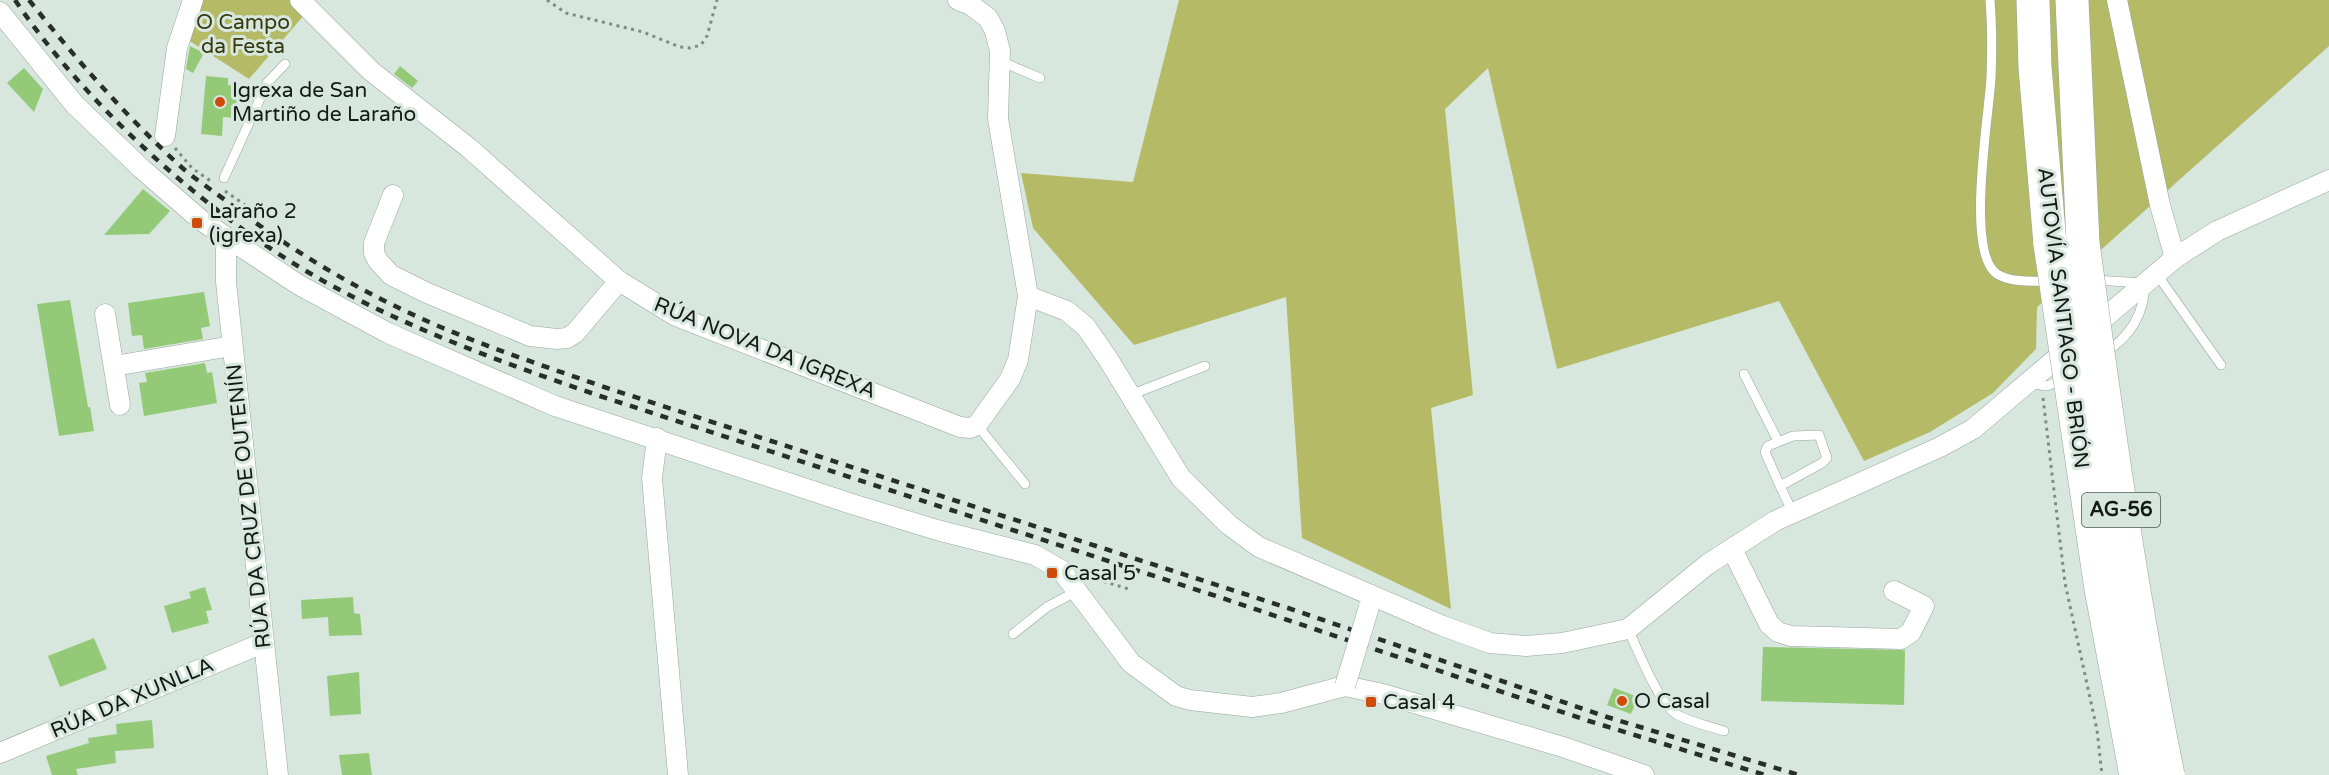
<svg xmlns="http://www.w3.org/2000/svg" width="2329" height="775" font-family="'Varela Round',sans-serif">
<rect width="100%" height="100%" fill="#d7e7de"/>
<g fill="#b5ba67">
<polygon points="200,0 291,0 305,14 249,79 185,38"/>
<polygon points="1179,0 2329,0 2329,46 2037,307 2036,349 1993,393 1930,432 1864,461 1779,301 1557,369 1488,68 1445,109 1473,395 1431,408 1451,609 1302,538 1286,297 1134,345 1033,228 1021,173 1133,182"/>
</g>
<g fill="#93c977">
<polygon points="190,46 204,53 193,73 186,69"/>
<polygon points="400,66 418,81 412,88 394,74"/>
<polygon points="24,68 43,89 34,112 7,83"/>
<polygon points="206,76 228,78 228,85 238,87 235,118 223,117 222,136 201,134"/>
<polygon points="143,189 170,211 149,234 104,235"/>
<polygon points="204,292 210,326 201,328 203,339 144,349 142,335 132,336 128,303"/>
<polygon points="70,300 88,407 90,407 94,431 59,436 37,304"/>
<polygon points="205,363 207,373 212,372 217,403 144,416 139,383 147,382 145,373"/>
<polygon points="205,587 212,610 206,611 209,623 172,633 164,606 191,598 189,592"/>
<polygon points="353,597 354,613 360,614 362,635 329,636 328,617 302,619 301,600"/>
<polygon points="94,638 107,669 60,687 48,656"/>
<polygon points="1763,647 1905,650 1904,705 1761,701"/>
<polygon points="359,672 361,714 330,716 327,676"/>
<polygon points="1614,688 1638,697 1631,714 1607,705"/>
<polygon points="152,720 154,748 115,751 116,763 76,769 78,775 52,775 46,756 89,743 88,738 117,734 116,724"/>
<polygon points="369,753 372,775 342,775 339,755"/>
</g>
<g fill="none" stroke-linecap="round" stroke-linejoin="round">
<g stroke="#97a59d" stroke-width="10">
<g id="service">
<path d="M1990 0C1992 25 1992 52 1991 78 1989 115 1965 253 1997 274 2011 283 2035 281 2051 281"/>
<polyline points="1000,61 1040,78"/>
<polyline points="224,178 267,83 285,64"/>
<polyline points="2156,273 2221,365"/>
<path d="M2095 280 2144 283C2146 313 2129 338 2104 353"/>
<polyline points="1744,374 1778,441"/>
<path d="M2031 381C2043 390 2052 385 2064 378"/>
<polyline points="1130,395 1205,366"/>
<polyline points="977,425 1025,484"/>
<polyline points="1780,486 1765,452 1768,446 1793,436 1819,435 1827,458 1822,463 1780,486 1793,513"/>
<path d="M1628 629C1637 648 1659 704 1676 714 1689 722 1709 726 1724 731"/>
<polyline points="1013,634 1047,607 1077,591"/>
</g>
</g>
<g stroke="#97a59d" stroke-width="21">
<g id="minor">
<polyline points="300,0 371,71 469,148 619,281 676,316 960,427 970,428 977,425 1010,379 1018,360 1028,296 998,119 1000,51 995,31 988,18 971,5 958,0"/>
<polyline points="2117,0 2160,205 2175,258"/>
<polyline points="0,12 75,105 142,169 202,221 299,285 388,333 555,406 855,505 937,530 1035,555 1061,570 1131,663 1176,696 1190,700 1252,707 1281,703 1345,686 1383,694 1563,747 1644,775"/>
<polyline points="165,136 177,48 193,0"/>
<polyline points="393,195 374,243 374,253 378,261 391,275 425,292 530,336 557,339 567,338 575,333 619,281"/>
<polyline points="226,237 226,282 278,775"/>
<polyline points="1028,296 1067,311 1086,327 1108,359 1181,478 1229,525 1259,547 1443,626 1490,643 1526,646 1562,643 1628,629 1708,564 1775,521 1940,447 1973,429 2175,258 2217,231 2329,180"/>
<polyline points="105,314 120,405"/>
<polyline points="114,366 232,346"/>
<polyline points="657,438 652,478 678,775"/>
<polyline points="1732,549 1769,624 1778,632 1791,636 1901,639 1911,632 1924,606 1894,591"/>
<polyline points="0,753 263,643"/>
</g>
</g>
<g stroke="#97a59d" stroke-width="34">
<g id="motorway">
<polyline points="2033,0 2035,67 2050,244"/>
<polyline points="2072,0 2083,243"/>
</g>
</g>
<g stroke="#7f8a83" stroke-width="3" stroke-dasharray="3 4.5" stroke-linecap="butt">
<polyline points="547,0 566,13 643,32 680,47 690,48 701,45 707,36 717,0"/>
<polyline points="175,148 192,168 212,182"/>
<polyline points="225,191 265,219"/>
<polyline points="2043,398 2065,583 2097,730 2102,775"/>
<polyline points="1089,577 1132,590"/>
</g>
<use href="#service" stroke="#fff" stroke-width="9"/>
<use href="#minor" stroke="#fff" stroke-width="20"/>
<use href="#motorway" stroke="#fff" stroke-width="33"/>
<g stroke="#282e2b" stroke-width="4.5" stroke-dasharray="8 8" stroke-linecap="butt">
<path d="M15 0C83 101 197 205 301 268 394 324 498 361 600 396L1219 597 1589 721 1765 775"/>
<path d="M29 0C75 58 123 113 178 164 192 177 209 188 225 200 291 251 365 295 443 328 495 350 550 368 604 387L1288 608 1607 717 1799 775"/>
</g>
<g stroke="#97a59d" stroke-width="21" stroke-linecap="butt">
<polyline id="minor-bridge" points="1345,686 1369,607"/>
</g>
<g stroke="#97a59d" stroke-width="34" stroke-linecap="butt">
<g id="motorway-bridge">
<path d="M2083 243C2107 421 2132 599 2168 775"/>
<polyline points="2050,244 2101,589 2136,775"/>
</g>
</g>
<use href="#minor-bridge" stroke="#fff" stroke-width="20"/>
<use href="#motorway-bridge" stroke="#fff" stroke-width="33"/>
</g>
<g fill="#d04a0a" stroke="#d7e7de" stroke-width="2">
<circle cx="220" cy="102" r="6"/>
<rect x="191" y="217" width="12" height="12" rx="3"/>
<rect x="1046" y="567" width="12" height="12" rx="3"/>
<circle cx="1622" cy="701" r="6"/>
<rect x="1365" y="696" width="12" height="12" rx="3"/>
</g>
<g text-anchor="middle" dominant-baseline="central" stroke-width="6" stroke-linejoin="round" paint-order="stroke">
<rect fill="#d7e7de" stroke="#4e5752" stroke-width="1.5" x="2082" y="493" width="78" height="34" rx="4.5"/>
<g font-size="20" font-weight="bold" fill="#141916">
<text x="2121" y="510">AG-56</text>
</g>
<g font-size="21" fill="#36380e" stroke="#d7e7de">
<text x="243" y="22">O Campo<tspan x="243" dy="24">da Festa</tspan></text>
</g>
<g font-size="21" fill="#141916" stroke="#d7e7de" text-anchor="start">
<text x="232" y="90">Igrexa de San<tspan x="232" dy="24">Martiño de Laraño</tspan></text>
<text x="209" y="211">Laraño 2<tspan x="209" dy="24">(igrexa)</tspan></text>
<text x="1064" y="573">Casal 5</text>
<text x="1634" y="701">O Casal</text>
<text x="1383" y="702">Casal 4</text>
</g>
<g font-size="21" fill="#141916" stroke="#d7e7de">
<text transform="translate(2063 318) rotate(83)">AUTOVÍA SANTIAGO - BRIÓN</text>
<text transform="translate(765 348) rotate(22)">RÚA NOVA DA IGREXA</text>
<text transform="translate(249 506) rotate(-96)">RÚA DA CRUZ DE OUTENÍN</text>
<text transform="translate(132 698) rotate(-23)">RÚA DA XUNLLA</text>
</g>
</g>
</svg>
